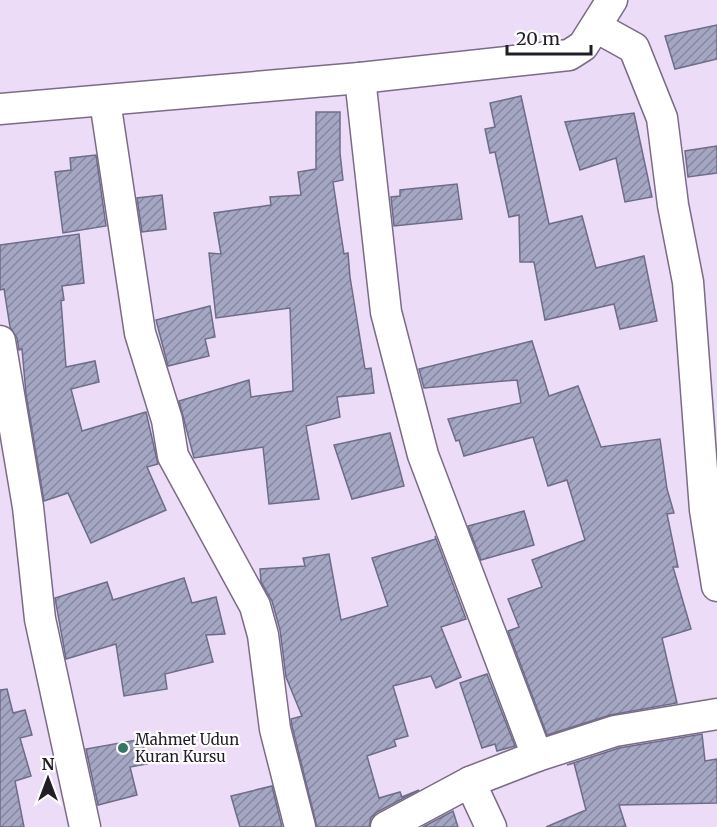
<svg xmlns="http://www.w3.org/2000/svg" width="717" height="827" font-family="Merriweather,serif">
<defs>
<pattern id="building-hatch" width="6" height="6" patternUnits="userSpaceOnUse" patternTransform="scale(1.5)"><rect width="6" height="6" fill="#a5a6c3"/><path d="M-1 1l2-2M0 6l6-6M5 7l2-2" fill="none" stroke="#86879e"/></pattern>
</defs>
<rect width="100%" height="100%" fill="#eddcf8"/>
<g fill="url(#building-hatch)" stroke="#6d6d89" stroke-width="1.5">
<polygon points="717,25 717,59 675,69 665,36"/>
<polygon points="521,96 549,224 582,216 596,268 644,256 657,321 620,329 614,304 545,320 534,262 520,262 519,215 509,217 495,152 490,153 485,129 495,127 490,103"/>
<polygon points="316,112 340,112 340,153 343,180 333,182 344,254 348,253 350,277 365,369 371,368 374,393 337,397 340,417 306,426 319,499 269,504 263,447 194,458 179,401 249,380 251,397 293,391 290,308 216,318 209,253 221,254 214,213 271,205 270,197 301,195 298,172 316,169"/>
<polygon points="634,113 652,197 625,202 616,158 580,170 565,122"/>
<polygon points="717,146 717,173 688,177 685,151"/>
<polygon points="96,155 106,226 63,233 55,172 71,170 70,158"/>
<polygon points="457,184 462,219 394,226 391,197 400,196 400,190"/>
<polygon points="162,195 166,229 142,232 137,198"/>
<polygon points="79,234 84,283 62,286 64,300 61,301 66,367 95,361 99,382 71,389 82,431 146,412 158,464 147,467 166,510 91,543 68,493 44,501 26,394 22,349 19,350 17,338 10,327 4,289 0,290 0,245"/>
<polygon points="210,306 215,337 205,339 209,356 168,366 156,320"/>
<polygon points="532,341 549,396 578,386 601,447 660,439 667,489 674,513 667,514 678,567 673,567 691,629 662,638 677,703 610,715 547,735 508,631 519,627 508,599 542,587 532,560 585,540 567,480 548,486 533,437 464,456 459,440 456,441 448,419 521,403 517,380 424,388 419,369"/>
<polygon points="390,433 404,486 352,499 334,445"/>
<polygon points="524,511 534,545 481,560 468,526"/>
<polygon points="435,536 466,619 441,627 461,677 436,688 431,676 393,686 408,736 394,740 396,746 367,756 379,798 400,792 402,797 419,790 377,812 371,818 369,827 317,827 292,726 291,719 302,716 286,677 280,630 272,601 261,582 260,569 305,566 303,558 329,554 341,620 388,606 372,558 436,539"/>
<polygon points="184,578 192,603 216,597 225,634 206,635 213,662 165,674 167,689 124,696 116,644 66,659 55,598 107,582 113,600"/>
<polygon points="487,674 515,746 497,751 495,744 482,748 460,683"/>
<polygon points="7,689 13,713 25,710 32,735 20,738 31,776 15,781 24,827 0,827 0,690"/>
<polygon points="702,734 705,761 717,759 717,803 619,805 626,827 546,827 586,810 574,763 567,765 619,748"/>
<polygon points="142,739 147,764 130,767 137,795 98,805 86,749"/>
<polygon points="272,786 282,827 240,827 231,796"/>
<polygon points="453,811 458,827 423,827"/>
</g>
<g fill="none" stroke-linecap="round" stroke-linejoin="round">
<g stroke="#7b6c85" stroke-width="33">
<g id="minor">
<polyline points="596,27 634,48 662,118 673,205 688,282 705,510 717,586"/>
<polyline points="360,78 386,312 423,455 537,756"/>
<polyline points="105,101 140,333 167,420 173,456 255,606 263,635 275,729 300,827"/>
<polyline points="0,109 360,78 569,55 583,46 612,0"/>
<polyline points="0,341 28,507 40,619 85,827"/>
<polyline points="470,782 491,827"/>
<polyline points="386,827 470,782 537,756 615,731 717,714"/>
</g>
</g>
<use href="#minor" stroke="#fff" stroke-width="30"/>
</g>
<circle fill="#367563" stroke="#fff" stroke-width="2" cx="123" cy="748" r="6"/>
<g text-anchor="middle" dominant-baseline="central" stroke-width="4.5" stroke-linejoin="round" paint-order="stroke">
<g font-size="15" fill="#231d27" stroke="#fff" text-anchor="start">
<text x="135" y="739">Mahmet Udun<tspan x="135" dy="17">Kuran Kursu</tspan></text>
</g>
</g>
<g transform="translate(48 779)" stroke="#ffffff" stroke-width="4.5" paint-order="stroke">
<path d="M0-4.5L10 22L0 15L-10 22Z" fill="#231d27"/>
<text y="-9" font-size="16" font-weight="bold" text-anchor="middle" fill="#231d27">N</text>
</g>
<path d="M507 45v9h84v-9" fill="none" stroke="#231d27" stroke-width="3"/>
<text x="516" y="45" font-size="18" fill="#231d27" stroke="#ffffff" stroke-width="4.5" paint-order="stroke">20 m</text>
</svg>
